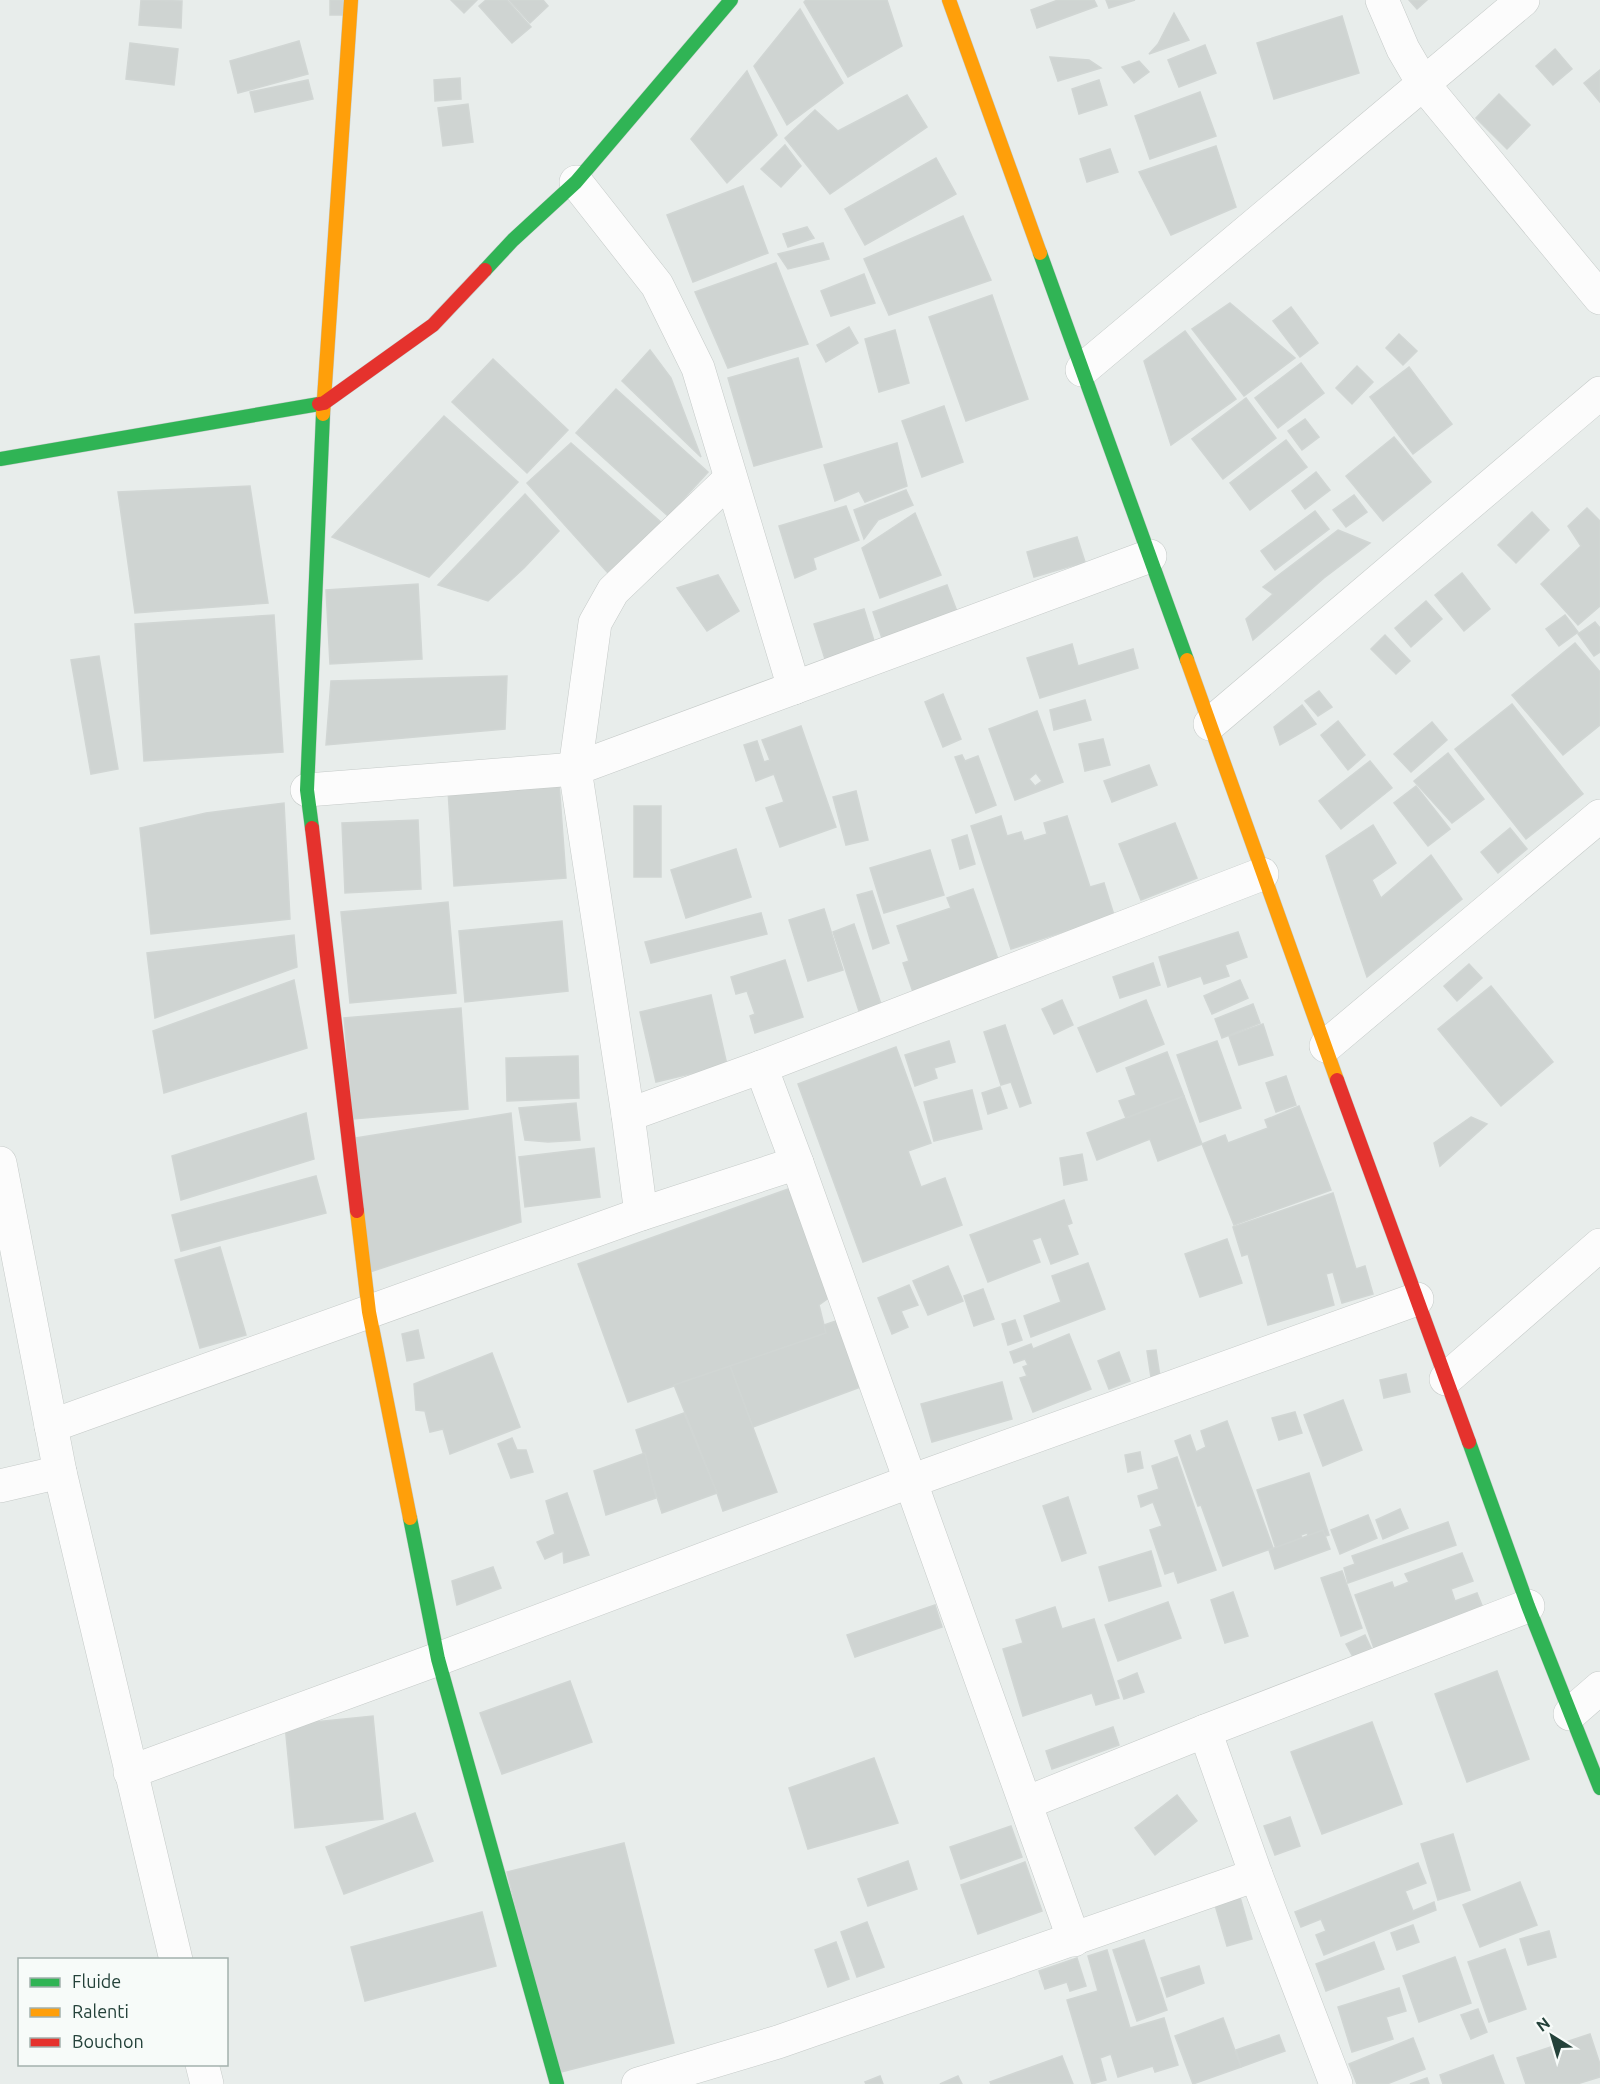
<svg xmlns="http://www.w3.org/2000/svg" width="1600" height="2084" font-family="Ubuntu,sans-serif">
<rect width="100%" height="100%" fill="#e8edeb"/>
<g fill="#cfd4d2" stroke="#d1d6d4" stroke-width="1.5" fill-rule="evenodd">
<polygon points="141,0 182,1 181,28 139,25"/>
<rect x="330" y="0" width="13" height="15"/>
<polygon points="451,0 477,0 464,13"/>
<polygon points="486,0 507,0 531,27 512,43 479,6"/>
<polygon points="509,0 543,0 548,6 530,23"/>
<polygon points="806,0 887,0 902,46 848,77 804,2"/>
<polygon points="1058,0 1094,0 1097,6 1037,28 1031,10"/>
<polygon points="1106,0 1135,0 1109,8"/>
<polygon points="1409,0 1427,0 1417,9"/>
<polygon points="800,9 843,83 787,125 754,66"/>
<polygon points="1174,13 1189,40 1149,54 1158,44"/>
<polygon points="1342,16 1359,73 1274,99 1257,43"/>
<polygon points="299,41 308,74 238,93 230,61"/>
<polygon points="130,43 178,49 174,85 126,79"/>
<polygon points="1205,45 1216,73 1179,87 1168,60"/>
<polygon points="1555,49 1572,69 1553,85 1536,66"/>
<polygon points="1050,57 1089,60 1101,68 1058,81"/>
<polygon points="1139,61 1149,72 1134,83 1122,67"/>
<polygon points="1600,70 1600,102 1584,83"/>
<polygon points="747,71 777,135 727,183 691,139"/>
<polygon points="460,78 461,99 435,101 434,80"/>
<polygon points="308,80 313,99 255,112 250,92"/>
<polygon points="1099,80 1107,105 1079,114 1072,89"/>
<polygon points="1200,92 1216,136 1150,159 1135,116"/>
<polygon points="1499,94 1530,125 1507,149 1476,118"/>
<polygon points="907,95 927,127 830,194 785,138 815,110 838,131"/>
<polygon points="468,104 473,142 443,146 438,108"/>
<polygon points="785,145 801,166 781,187 761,169"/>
<polygon points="1216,146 1236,207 1171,235 1139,172"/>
<polygon points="1110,149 1118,172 1087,182 1080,159"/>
<polygon points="936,158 956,194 865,245 845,209"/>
<polygon points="743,186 768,253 693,282 667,215"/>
<polygon points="963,216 991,280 889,315 864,259"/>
<polygon points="807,227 814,238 788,247 783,234"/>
<polygon points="823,243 829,259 788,269 778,254"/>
<polygon points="776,263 808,344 728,368 695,292"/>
<polygon points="864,274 875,303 831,316 821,291"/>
<polygon points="992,295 1028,399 966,421 929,317"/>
<polygon points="1230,303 1295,358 1244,396 1192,329"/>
<polygon points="1291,307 1318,343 1300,357 1273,321"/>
<polygon points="849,327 858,343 826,362 817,345"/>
<polygon points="895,330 909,383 879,392 865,339"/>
<polygon points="1185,331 1236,399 1171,445 1144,361"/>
<polygon points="1399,334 1417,351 1403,365 1386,348"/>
<polygon points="650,350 671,378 701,457 622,381"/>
<polygon points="798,358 822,447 754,466 728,378"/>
<polygon points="493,359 568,430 527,473 452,402"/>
<polygon points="1301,363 1324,393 1278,428 1255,398"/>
<polygon points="1357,366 1373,382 1352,404 1336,388"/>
<polygon points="1409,367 1452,424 1413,454 1370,397"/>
<polygon points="616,389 708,472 668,516 576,433"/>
<polygon points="1246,398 1276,438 1223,479 1192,439"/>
<polygon points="944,406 963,462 922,477 902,421"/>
<polygon points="444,416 518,482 429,577 332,537"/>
<polygon points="1305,419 1319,437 1302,450 1288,431"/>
<polygon points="1394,437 1431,482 1383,521 1346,476"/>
<polygon points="1286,440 1307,467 1250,510 1230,483"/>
<polygon points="571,443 663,524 608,573 527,483"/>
<polygon points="897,443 907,486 865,502 859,491 835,501 824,465"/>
<polygon points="1316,472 1330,490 1305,509 1292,491"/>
<polygon points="250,486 268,603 135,613 118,492"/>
<polygon points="906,490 913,505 878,520 864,539 854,510"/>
<polygon points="525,494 559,531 524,568 488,601 438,585"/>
<polygon points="1354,495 1367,512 1346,527 1333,510"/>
<polygon points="846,506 859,540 813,558 816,569 795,578 779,526"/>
<polygon points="1587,508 1600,521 1600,606 1578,625 1541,584 1581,546 1568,526"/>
<polygon points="1315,511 1329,529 1275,570 1261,551"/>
<polygon points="1532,512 1549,530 1516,563 1498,545"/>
<polygon points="915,513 941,575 880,598 862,548"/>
<polygon points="1338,530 1370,543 1324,578 1253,640 1246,619 1273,594 1263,587"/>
<polygon points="1077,537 1085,562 1034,577 1027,552"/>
<polygon points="1462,573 1490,609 1464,631 1435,595"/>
<polygon points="718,575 739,611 707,631 677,588"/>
<polygon points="418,584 422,659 330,664 326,590"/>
<polygon points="947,585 958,614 883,641 873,612"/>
<polygon points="1426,601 1442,619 1411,647 1395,628"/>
<polygon points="864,609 875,644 825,659 814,624"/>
<polygon points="274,615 283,752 144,761 135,624"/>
<polygon points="1565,615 1578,632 1559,646 1546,629"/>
<polygon points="1595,622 1600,628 1600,652 1594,656 1578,634"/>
<polygon points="1385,635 1410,661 1396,674 1371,649"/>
<polygon points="1575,643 1600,672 1600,725 1563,755 1512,695"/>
<polygon points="1072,644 1078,666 1133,649 1138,668 1040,698 1027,658"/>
<polygon points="99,656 118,769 91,774 71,660"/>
<polygon points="507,676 505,729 326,745 331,681"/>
<polygon points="1319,691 1332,707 1318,716 1305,701"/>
<polygon points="943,694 961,739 943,747 925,702"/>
<polygon points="1085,700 1091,720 1054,730 1050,710"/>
<polygon points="1512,704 1583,794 1526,839 1455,749"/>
<polygon points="1302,705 1316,724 1280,745 1274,727"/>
<path d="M1037 711 1063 782 1015 800 989 729ZM1036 773 1042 781 1035 786 1029 779Z"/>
<polygon points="1338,721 1365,755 1348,770 1321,735"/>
<polygon points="1432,722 1447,740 1411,772 1394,754"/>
<polygon points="801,726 836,827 780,847 766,808 784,802 774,774 756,781 744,745 757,741 764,762 770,760 762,740"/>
<polygon points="1103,739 1110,765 1085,771 1079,744"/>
<polygon points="1448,753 1484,799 1452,823 1414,781"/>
<polygon points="962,755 965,761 978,756 996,805 976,813 955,757"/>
<polygon points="1370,761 1392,788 1341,829 1319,801"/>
<polygon points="1149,765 1157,785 1112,802 1104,781"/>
<polygon points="559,782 566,878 454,886 448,790"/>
<polygon points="1416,786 1450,829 1428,846 1394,803"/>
<polygon points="856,791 868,840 846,845 833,797"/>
<polygon points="284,803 290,919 151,934 140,828 206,813"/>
<rect x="634" y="806" width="27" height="71"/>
<polygon points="1001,816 1007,836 1021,832 1024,841 1047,834 1044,823 1067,816 1090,887 1104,883 1114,915 1011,949 971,826"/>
<polygon points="418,820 421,889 345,893 342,823"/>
<polygon points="1175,823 1197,878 1141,900 1119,844"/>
<polygon points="1373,825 1396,863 1372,880 1381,898 1431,855 1462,899 1367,977 1326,856"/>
<polygon points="1510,828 1527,849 1498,873 1481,852"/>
<polygon points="967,835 975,864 960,869 952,840"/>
<polygon points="736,849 751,897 686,918 671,870"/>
<polygon points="930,850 944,895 884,913 870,868"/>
<polygon points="973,889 999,962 913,992 903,963 909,961 897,926 951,908 947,898"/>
<polygon points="872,891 889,943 873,949 857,895"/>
<polygon points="448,902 456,993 350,1003 341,912"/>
<polygon points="824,909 843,970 808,981 789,920"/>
<polygon points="761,913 767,934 651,963 645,942"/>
<polygon points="562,921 568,991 465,1002 459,931"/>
<polygon points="854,924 881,1004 859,1011 833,932"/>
<polygon points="1238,932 1247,957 1225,965 1229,976 1204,984 1201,976 1168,987 1159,957"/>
<polygon points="294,935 297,967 155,1018 147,953"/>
<polygon points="785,960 803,1017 755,1033 750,1016 755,1014 747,991 736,994 731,977"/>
<polygon points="1153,963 1160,985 1120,998 1113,977"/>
<polygon points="1469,964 1482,978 1457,1001 1444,986"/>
<polygon points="294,980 307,1048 164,1093 153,1031"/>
<polygon points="1240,980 1248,998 1212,1014 1204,996"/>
<polygon points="1491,986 1553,1062 1501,1106 1438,1029"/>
<polygon points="711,995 727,1065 656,1082 640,1012"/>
<polygon points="1062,1000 1073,1025 1054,1034 1042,1009"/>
<polygon points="1146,1000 1164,1044 1097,1072 1078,1028"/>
<polygon points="1253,1004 1260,1023 1222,1038 1215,1019"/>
<polygon points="461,1008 468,1109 353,1119 344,1018"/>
<polygon points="1263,1024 1273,1055 1239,1065 1229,1036"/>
<polygon points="1005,1025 1031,1103 1020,1107 1011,1082 1001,1085 984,1032"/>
<polygon points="949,1041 955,1062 934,1068 937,1078 915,1086 905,1055"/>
<polygon points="1217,1041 1241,1108 1200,1122 1177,1055"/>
<polygon points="896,1047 931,1143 908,1151 921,1187 945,1178 962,1225 863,1262 798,1084"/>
<polygon points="1167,1052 1184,1096 1126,1118 1119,1101 1136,1095 1126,1068"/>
<polygon points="578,1056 579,1098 507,1101 506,1058"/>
<polygon points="1286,1076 1296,1105 1276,1112 1266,1083"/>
<polygon points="1000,1087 1007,1108 988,1114 982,1093"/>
<polygon points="972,1090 982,1129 934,1141 924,1102"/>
<polygon points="1184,1096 1202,1144 1158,1161 1150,1139 1097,1160 1087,1133"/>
<polygon points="576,1103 580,1140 548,1142 525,1140 519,1108"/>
<polygon points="1299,1106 1331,1190 1234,1225 1202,1144 1225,1135 1228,1143 1268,1128 1265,1120"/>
<polygon points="306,1113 314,1159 181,1200 172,1156"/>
<polygon points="511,1113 521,1222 367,1273 356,1138"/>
<polygon points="1471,1117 1487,1124 1440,1166 1434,1143"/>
<polygon points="594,1148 600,1197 525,1207 519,1157"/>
<polygon points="1082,1154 1087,1180 1064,1185 1060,1158"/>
<polygon points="316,1176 326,1213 181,1251 172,1215"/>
<polygon points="791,1188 830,1297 819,1305 826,1333 628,1402 578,1264"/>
<polygon points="1333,1193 1356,1269 1365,1266 1373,1294 1342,1303 1333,1272 1326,1274 1334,1305 1268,1325 1248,1254 1242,1256 1233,1227"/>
<polygon points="1064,1200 1072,1223 1067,1225 1078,1254 1051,1264 1041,1237 1032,1240 1040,1262 988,1282 970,1235"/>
<polygon points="1227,1239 1242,1283 1200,1297 1185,1254"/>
<polygon points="220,1247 246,1335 200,1348 175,1260"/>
<polygon points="1088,1263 1105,1309 1031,1337 1024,1316 1061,1302 1052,1276"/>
<polygon points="948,1266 963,1301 928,1315 913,1281"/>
<polygon points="909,1285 918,1305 901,1311 908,1327 892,1334 878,1298"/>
<polygon points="983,1289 994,1319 974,1326 964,1296"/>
<polygon points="1015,1320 1022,1340 1008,1345 1002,1324"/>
<polygon points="836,1321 863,1386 753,1427 730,1366 826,1333 824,1325"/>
<polygon points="418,1330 424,1358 407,1361 402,1334"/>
<polygon points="1069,1334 1091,1389 1033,1412 1020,1378 1027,1376 1023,1367 1028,1365 1025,1359 1014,1363 1010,1352 1031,1344 1033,1349"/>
<polygon points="1156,1350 1161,1383 1152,1384 1147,1351"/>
<polygon points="1119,1352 1130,1381 1109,1389 1098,1361"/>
<polygon points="492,1353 520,1427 450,1454 443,1429 430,1432 425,1411 416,1410 414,1384"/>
<polygon points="730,1366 777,1492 723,1511 717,1493 674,1385"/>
<polygon points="1406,1374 1410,1392 1384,1398 1380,1380"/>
<polygon points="1002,1382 1012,1419 932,1442 921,1404"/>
<polygon points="1343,1400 1362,1450 1323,1466 1304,1415"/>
<polygon points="1295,1412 1302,1433 1279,1440 1272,1418"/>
<polygon points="684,1413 717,1493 662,1513 636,1430"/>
<polygon points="1227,1421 1273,1548 1223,1566 1201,1505 1198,1506 1175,1441 1190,1435 1196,1452 1206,1447 1201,1431"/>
<polygon points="512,1438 517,1450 526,1450 533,1472 511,1478 498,1444"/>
<polygon points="1140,1452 1143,1468 1128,1472 1125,1455"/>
<polygon points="645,1453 656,1498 606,1515 594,1471"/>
<polygon points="1177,1457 1216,1570 1178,1583 1174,1571 1165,1574 1150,1530 1162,1526 1153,1502 1141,1507 1138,1496 1159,1489 1152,1466"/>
<polygon points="1309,1473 1329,1535 1310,1541 1307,1533 1301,1535 1303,1543 1277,1552 1257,1490"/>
<polygon points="567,1493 589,1555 564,1563 563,1551 545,1559 537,1542 555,1534 546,1501"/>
<polygon points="1068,1497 1086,1553 1062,1561 1043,1506"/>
<polygon points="1400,1509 1408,1528 1383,1539 1376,1520"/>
<polygon points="1368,1515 1377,1538 1340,1554 1331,1530"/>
<polygon points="1448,1522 1456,1545 1348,1583 1344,1568 1355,1564 1352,1556"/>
<polygon points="1323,1530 1330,1549 1275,1569 1269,1550"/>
<polygon points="1151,1551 1161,1586 1109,1601 1099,1567"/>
<polygon points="1462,1553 1473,1581 1451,1589 1455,1601 1477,1593 1487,1618 1375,1651 1355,1595 1392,1582 1394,1588 1409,1582 1405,1574"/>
<polygon points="493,1567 501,1588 457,1605 452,1581"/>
<polygon points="1342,1571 1362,1628 1341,1636 1321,1578"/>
<polygon points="1233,1592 1248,1636 1225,1643 1211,1600"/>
<polygon points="1168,1602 1181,1638 1118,1661 1105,1625"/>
<polygon points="935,1605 942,1627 855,1657 847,1635"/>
<polygon points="1055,1607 1062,1629 1094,1619 1119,1698 1096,1705 1092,1693 1023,1716 1003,1649 1023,1643 1016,1620"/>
<polygon points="1365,1635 1371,1648 1353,1657 1346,1644"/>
<polygon points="1497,1671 1529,1759 1467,1782 1435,1694"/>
<polygon points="1137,1673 1144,1692 1124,1699 1118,1681"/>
<polygon points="570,1681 592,1742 502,1774 480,1713"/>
<polygon points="373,1716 383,1819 295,1828 285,1725"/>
<polygon points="1372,1722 1402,1804 1322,1834 1291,1752"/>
<polygon points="1113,1727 1119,1745 1052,1769 1046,1751"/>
<polygon points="874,1758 898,1823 808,1849 789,1788"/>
<polygon points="1177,1795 1197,1821 1155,1855 1135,1828"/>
<polygon points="415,1813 433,1861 344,1894 326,1847"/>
<polygon points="1290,1817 1300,1846 1275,1855 1264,1826"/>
<polygon points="1011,1826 1022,1857 961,1879 950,1847"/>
<polygon points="1453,1834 1470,1890 1438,1900 1421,1844"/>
<polygon points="624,1843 674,2043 557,2073 507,1872"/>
<polygon points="908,1861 917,1889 868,1906 858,1879"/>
<polygon points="1025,1862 1042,1911 978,1934 961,1885"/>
<polygon points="1418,1863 1426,1883 1405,1891 1413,1911 1434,1902 1436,1910 1324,1955 1316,1935 1326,1931 1321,1919 1301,1927 1295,1912"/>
<polygon points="1520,1882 1537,1925 1480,1947 1463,1905"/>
<polygon points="1240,1897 1252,1939 1227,1946 1215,1905"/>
<polygon points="482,1912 496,1966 365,2001 351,1947"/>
<polygon points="867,1922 884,1967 857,1977 841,1932"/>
<polygon points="1413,1925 1419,1942 1397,1950 1391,1933"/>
<polygon points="1549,1931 1556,1957 1528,1965 1520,1939"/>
<polygon points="1144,1940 1167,2010 1137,2021 1113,1950"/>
<polygon points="836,1942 849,1979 828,1987 815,1950"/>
<polygon points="1374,1942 1384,1969 1326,1991 1316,1964"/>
<polygon points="1505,1949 1526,2009 1489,2022 1468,1962"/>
<polygon points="1107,1950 1130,2028 1164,2018 1178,2065 1155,2072 1153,2066 1118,2077 1111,2054 1100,2058 1106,2080 1092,2084 1067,2000 1098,1991 1088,1956"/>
<polygon points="1455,1957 1471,2003 1419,2022 1403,1976"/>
<polygon points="1077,1958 1086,1986 1070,1991 1067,1982 1045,1989 1039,1971"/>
<polygon points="1199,1966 1204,1983 1167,1997 1161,1978"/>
<polygon points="1399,1988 1406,2011 1386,2017 1393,2039 1352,2052 1338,2007"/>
<polygon points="1478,2009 1487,2032 1471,2039 1461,2015"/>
<polygon points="1223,2018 1241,2067 1193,2084 1175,2036"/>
<polygon points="1590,2034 1600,2064 1600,2077 1577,2084 1526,2084 1517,2058"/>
<polygon points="1279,2035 1285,2051 1241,2067 1236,2050"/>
<polygon points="1413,2038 1425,2069 1387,2084 1357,2084 1349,2064"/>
<polygon points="1493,2055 1504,2084 1443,2084 1440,2075"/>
<polygon points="1062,2056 1073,2084 991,2084 990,2082"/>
<polygon points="880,2076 883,2084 866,2084 865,2082"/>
<polygon points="958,2076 962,2084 940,2084"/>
<polygon points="1427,2078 1429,2084 1410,2084"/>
</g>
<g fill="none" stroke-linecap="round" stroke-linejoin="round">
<g stroke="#c5cac8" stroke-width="34">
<g id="street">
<polyline points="1382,0 1403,49 1424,85 1600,298"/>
<polyline points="576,182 657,285 698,368 794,688"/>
<polyline points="1082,370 1523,0"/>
<polyline points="1210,724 1600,393"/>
<polyline points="307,790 575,769 1150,556"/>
<polyline points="1326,1046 1600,816"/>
<polyline points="761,1067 797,1163 1074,1940"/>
<polyline points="628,1115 761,1067 1262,874"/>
<polyline points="0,1163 60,1472 176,1960"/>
<polyline points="641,1214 628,1115 575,769 595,623 613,591 730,479"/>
<polyline points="1446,1379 1600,1245"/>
<polyline points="51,1426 641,1214 797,1163"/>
<polyline points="0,1486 60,1472"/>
<polyline points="1570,1714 1600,1688"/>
<polyline points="1205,1731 1256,1875 1336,2084"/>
<polyline points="130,1772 438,1659 911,1481 1417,1299"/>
<polyline points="1026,1803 1205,1731 1528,1606"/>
<polyline points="202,2064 207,2084"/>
<polyline points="638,2084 778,2042 1256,1875"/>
</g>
</g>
<g stroke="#c3cbc8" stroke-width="15">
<g id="fast">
<polyline points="1040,253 1187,660"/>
<polyline points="485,270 513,240 576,182 731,0"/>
<polyline points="0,459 319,404"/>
<polyline points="312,828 307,790 323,414"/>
<polyline points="1469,1442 1528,1606 1600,1788"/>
<polyline points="410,1518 438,1659 557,2084"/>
</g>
</g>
<g stroke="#c3cbc8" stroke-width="15">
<g id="slow">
<polyline points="949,0 1040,253"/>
<polyline points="323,414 351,0"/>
<polyline points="1187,660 1337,1080"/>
<polyline points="357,1211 369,1312 410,1518"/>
</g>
</g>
<g stroke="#c3cbc8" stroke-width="15">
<g id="jam">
<polyline points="319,404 324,403 433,325 485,270"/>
<polyline points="312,828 357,1211"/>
<polyline points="1337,1080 1469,1442"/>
</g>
</g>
<use href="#street" stroke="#fcfcfc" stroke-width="33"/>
<use href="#fast" stroke="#30b455" stroke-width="14"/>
<use href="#slow" stroke="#ff9f0a" stroke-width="14"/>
<use href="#jam" stroke="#e5322d" stroke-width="14"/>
</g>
<rect x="18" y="1958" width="210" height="108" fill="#f7fbf9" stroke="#a3b1ad" stroke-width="1.5"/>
<rect x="30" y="1978" width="30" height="9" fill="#30b455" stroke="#a3b1ad" stroke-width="1.5"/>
<text x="72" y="1988" font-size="18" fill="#24423a">Fluide</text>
<rect x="30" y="2008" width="30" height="9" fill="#ff9f0a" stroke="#a3b1ad" stroke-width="1.5"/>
<text x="72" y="2018" font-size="18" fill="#24423a">Ralenti</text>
<rect x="30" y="2038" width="30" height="9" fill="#e5322d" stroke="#a3b1ad" stroke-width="1.5"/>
<text x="72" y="2048" font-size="18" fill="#24423a">Bouchon</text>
<g transform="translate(1552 2036) rotate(323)" stroke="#f7fbf9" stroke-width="4.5" paint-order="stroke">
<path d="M0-4.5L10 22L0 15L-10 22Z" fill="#24423a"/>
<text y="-9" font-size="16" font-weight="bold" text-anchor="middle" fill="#24423a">N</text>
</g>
</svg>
